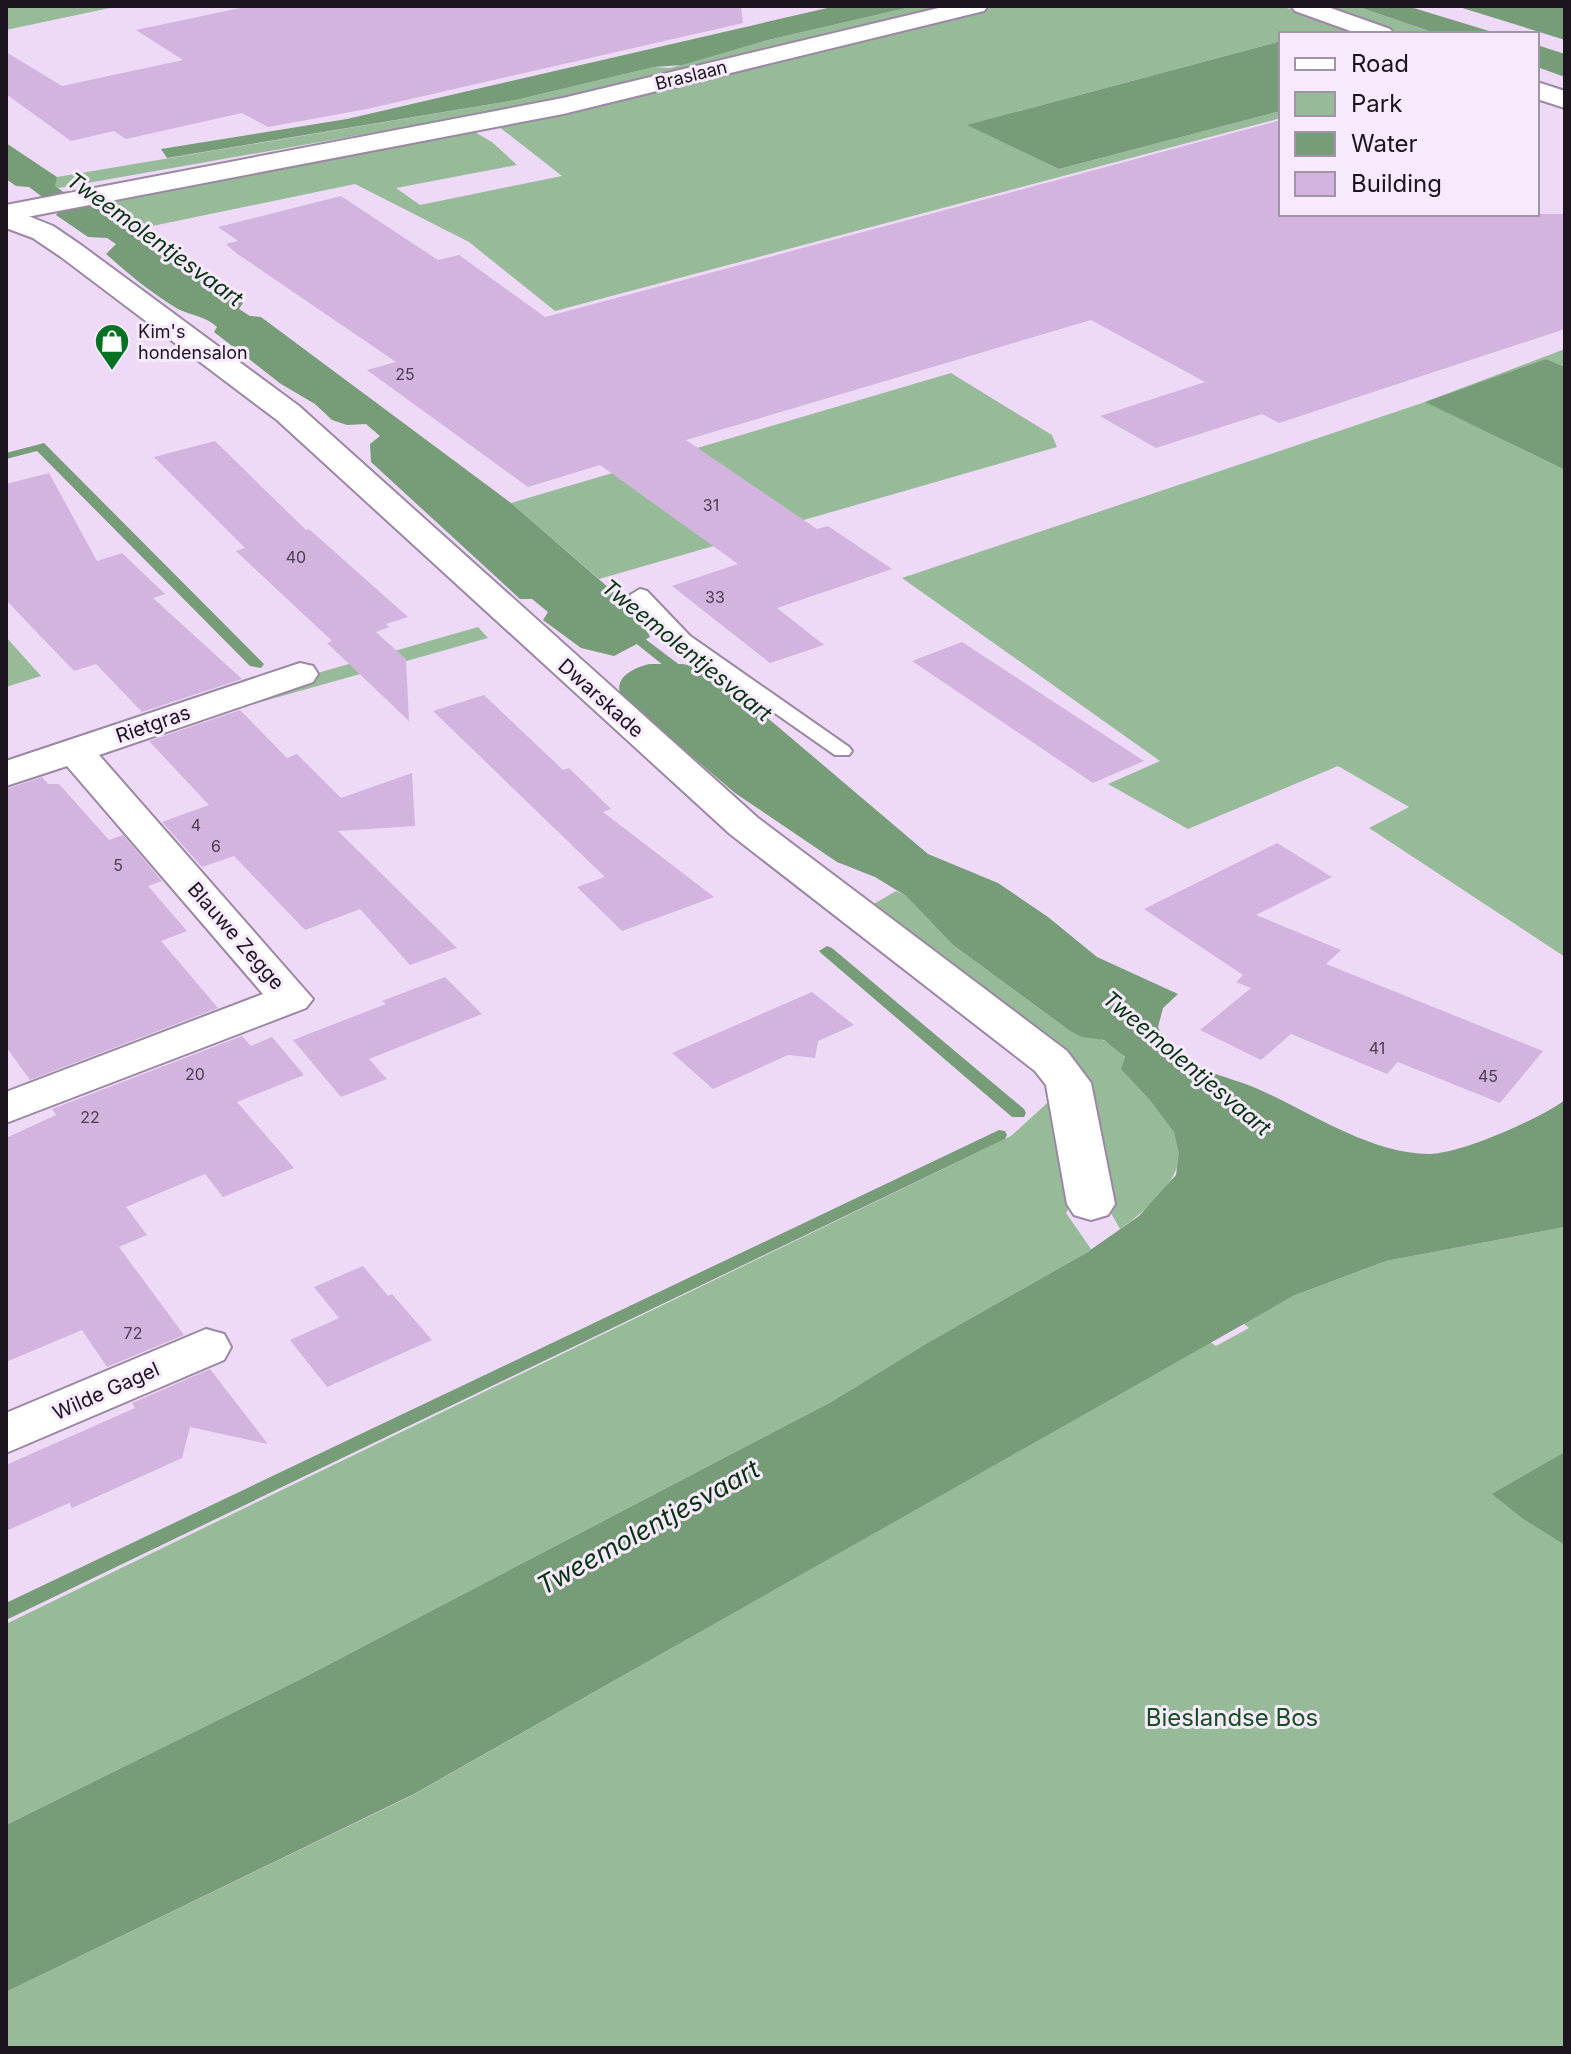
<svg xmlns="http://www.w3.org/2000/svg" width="1571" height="2054" font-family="Inter,sans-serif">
<rect width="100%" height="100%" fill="#eedaf7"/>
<g fill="#97bb99">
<polygon points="6,6 119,6 6,30"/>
<polygon points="915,6 950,6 530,105 59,188 54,186 57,177 516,100 654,67 670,68 768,40"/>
<polygon points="999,6 1281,6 1364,34 1281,34 1281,41 968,125 1059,169 1281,111 1281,118 555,311 469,242 355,184 133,230 100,207 82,205 473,131 492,142 517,165 396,188 420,205 562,176 498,126"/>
<polygon points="1325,6 1356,6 1438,34 1401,34"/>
<polygon points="1565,349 1565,367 1546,359 1426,402 1565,470 1565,957 1369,828 1409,807 1338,766 1188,829 1108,784 1160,761 902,578 1425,402"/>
<polygon points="951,373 1052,435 1057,447 599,579 511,503"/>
<polygon points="478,627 488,638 257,703 252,697 321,672"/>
<polygon points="6,637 41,676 6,687"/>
<path d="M896 891 906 896 953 945 1070 1031C1081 1037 1095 1036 1105 1041 1126 1052 1136 1075 1147 1094 1154 1107 1165 1117 1173 1130 1197 1170 1149 1208 1120 1229L1107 1206 1083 1088 872 905Z"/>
<polygon points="1056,1095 1074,1199 1066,1213 1091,1249 1086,1253 929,1342 831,1402 301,1679 6,1825 6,1624 1011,1136"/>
<polygon points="1565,1227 1565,2048 6,2048 6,1992 411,1796 1210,1342 1216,1346 1249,1328 1243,1323 1293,1296 1386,1261"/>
</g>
<g fill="#769c78">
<polygon points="836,6 915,6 768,40 682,65 654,67 516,100 167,158 161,149 347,119"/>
<polygon points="1356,6 1407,6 1499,34 1438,34"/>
<polygon points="1456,6 1565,6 1565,40"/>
<polygon points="1281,41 1281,111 1059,169 967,125"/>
<polygon points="1537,45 1565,54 1565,77 1537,67"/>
<path d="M6 143 57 177 55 186 82 205 100 207 189 270 243 303 239 309 250 316 261 317 511 503 640 615 650 637 614 656 581 648 543 620 548 612 532 599H520L371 462 370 444 380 436 366 424 347 425 332 420 315 404 281 384 214 332 217 327C205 316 192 316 178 309 151 293 130 275 106 254L116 244 107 238 88 237 56 215 60 210 29 187 16 186 6 179Z"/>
<polygon points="1546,359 1565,367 1565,470 1425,402"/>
<polygon points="44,443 264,664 261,668 250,666 37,451 6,459 6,453"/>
<path d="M649 664H682L710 669 928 854 998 883 1048 917 1097 957 1178 994 1163 1008 1158 1027C1162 1035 1167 1046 1174 1052 1197 1072 1231 1077 1258 1089 1310 1112 1371 1154 1429 1154 1461 1154 1539 1119 1565 1100V1227L1386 1261 1293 1296 414 1794 6 1992V1825L301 1679 831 1402 929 1342 1086 1253 1139 1216 1176 1175 1179 1153 1174 1132 1150 1100 1121 1069 1125 1057 1104 1040 1082 1037 1070 1031 953 945 906 896 875 877 837 862 735 793 621 696C613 677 634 668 649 664Z"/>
<polygon points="1565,1452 1565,1545 1522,1518 1492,1494"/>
</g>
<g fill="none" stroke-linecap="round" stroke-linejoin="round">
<g fill="#769c78" fill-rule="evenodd">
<polygon points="628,626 693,675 693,681 683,681 623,633 621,630"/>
<polygon points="827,946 832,948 1024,1109 1026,1113 1024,1117 1012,1117 822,954 819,951"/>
<polygon points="999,1130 1005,1131 1007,1135 1005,1139 6,1620 6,1603"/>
</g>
</g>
<g fill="#d2b4df">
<polygon points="250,6 741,6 743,23 367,109 268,127 242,113 126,139 114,131 71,141 6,94 6,52 62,86 183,60 136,30"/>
<polygon points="1281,120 1281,214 1565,214 1565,329 1279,423 1262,414 1156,448 1100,416 1205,382 1091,320 686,440 817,529 828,526 892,569 777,608 824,645 770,663 672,586 738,564 600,465 528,487 367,370 396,362 236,253 226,244 238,241 218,227 341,196 438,260 459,255 545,317"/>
<polygon points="215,441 306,530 309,529 408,617 386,624 389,627 376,632 406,659 409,721 327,643 332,641 236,551 245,548 154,457"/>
<polygon points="49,473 97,561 122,553 165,594 153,598 242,679 142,712 96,664 74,671 26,621 6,600 6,484"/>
<polygon points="962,642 1144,761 1093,783 912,661"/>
<polygon points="484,695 563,770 569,768 611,809 603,812 714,897 622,931 577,887 605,877 433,711"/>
<polygon points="240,710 287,758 297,754 341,798 412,773 415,826 338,831 457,948 410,965 360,909 305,930 234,856 202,867 162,822 209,805 149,741"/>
<polygon points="42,777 48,784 59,784 109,840 123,835 162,881 148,886 187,931 161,941 218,1008 30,1080 6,1047 6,789"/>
<polygon points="1277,843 1332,877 1256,915 1341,950 1326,964 1543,1051 1500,1103 1398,1062 1387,1074 1291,1034 1261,1060 1200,1030 1251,988 1236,982 1243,975 1144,909"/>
<polygon points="445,977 482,1014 369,1059 387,1079 341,1097 293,1040 386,1004 382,1001"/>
<polygon points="812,992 854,1025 818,1041 815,1058 788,1055 713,1089 672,1053"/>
<polygon points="242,1036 251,1046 272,1037 304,1075 237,1102 294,1168 223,1197 205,1174 126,1207 147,1235 119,1247 184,1335 107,1367 82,1330 6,1362 6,1138 56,1115 52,1109"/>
<polygon points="363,1266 388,1296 392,1294 432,1340 327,1387 290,1340 339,1318 314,1287"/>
<polygon points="210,1369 268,1444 190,1427 182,1458 72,1508 69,1503 6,1531 6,1465 135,1408 132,1403"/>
</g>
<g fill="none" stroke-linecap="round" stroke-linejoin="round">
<g stroke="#9b88a3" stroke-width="4">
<polygon id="lane" points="640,589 647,591 690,636 849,747 852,751 849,755 835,755 676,644 630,595"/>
</g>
<g stroke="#9b88a3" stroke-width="4">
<g id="street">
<polygon points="6,207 53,226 81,245 299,406 758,818 1067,1051 1091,1083 1115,1204 1108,1215 1091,1220 1074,1215 1067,1204 1046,1085 1035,1071 730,834 277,420 61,257 33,238 6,228"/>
<polygon points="300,663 313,666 318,674 313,682 99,755 313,999 306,1008 6,1123 6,1092 263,994 67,766 6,786 6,761"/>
<polygon points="206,1329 224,1334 231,1347 224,1360 6,1453 6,1413"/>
</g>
</g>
<g stroke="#9b88a3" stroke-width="4">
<g id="secondary">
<polygon points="947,6 988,6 984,11 563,114 6,221 6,205 563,98"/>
<polygon points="1291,6 1325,6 1390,29 1394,34 1359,34 1295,11"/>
<polygon points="1537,82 1565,91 1565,108 1537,99"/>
</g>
</g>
<use href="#lane" fill="#fff" fill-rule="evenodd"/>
<use href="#street" fill="#fff" fill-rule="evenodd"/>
<use href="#secondary" fill="#fff" fill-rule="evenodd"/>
</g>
<defs>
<g id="shop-pin" transform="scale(1.8)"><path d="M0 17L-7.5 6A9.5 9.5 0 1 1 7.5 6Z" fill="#057223" stroke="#f7eafc"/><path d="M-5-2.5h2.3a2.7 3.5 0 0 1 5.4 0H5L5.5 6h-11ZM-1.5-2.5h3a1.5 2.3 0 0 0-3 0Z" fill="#fff"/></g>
</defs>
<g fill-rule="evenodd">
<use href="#shop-pin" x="112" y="341"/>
</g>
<g text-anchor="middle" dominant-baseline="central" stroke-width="6" stroke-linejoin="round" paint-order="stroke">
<g font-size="16" fill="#4a3d4f">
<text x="405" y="374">25</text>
<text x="711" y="505">31</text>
<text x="296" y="557">40</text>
<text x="715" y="597">33</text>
<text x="196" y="825">4</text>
<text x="216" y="846">6</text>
<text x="118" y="865">5</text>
<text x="1377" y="1048">41</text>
<text x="195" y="1074">20</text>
<text x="1488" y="1076">45</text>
<text x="90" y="1117">22</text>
<text x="133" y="1333">72</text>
</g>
<g font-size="18" fill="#1c151f" stroke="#f7eafc">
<text transform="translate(691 75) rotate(-14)">Braslaan</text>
</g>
<g font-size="18" fill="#1c151f" stroke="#f7eafc" text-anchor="start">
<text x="138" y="331">Kim's<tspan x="138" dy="21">hondensalon</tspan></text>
</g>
<g font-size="20" fill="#1c151f" stroke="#f7eafc">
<text transform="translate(601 698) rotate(42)">Dwarskade</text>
<text transform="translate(153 724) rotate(-19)">Rietgras</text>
<text transform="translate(236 936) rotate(49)">Blauwe Zegge</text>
<text transform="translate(106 1391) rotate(-24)">Wilde Gagel</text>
</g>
<g font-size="22" font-style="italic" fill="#06330e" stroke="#f7eafc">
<text transform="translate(155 239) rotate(36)">Tweemolentjesvaart</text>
<text transform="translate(687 650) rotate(39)">Tweemolentjesvaart</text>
<text transform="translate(1187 1063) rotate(40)">Tweemolentjesvaart</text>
</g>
<g font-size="24" fill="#175020" stroke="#f7eafc">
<text x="1232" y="1717">Bieslandse Bos</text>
</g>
<g font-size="26" font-style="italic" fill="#06330e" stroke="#f7eafc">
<text transform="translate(648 1527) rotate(-29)">Tweemolentjesvaart</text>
</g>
</g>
<rect width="1571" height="2054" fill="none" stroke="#1c151f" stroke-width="16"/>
<rect x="1279" y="32" width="260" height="184" fill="#f7eafc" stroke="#9f95a4" stroke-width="2"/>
<rect x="1295" y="58" width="40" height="12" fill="#ffffff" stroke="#9f95a4" stroke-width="2"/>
<text x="1351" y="72" font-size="24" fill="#1c151f">Road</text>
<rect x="1295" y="92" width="40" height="24" fill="#97bb99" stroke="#9f95a4" stroke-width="2"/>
<text x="1351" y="112" font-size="24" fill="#1c151f">Park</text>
<rect x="1295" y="132" width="40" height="24" fill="#769c78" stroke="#9f95a4" stroke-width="2"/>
<text x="1351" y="152" font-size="24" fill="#1c151f">Water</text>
<rect x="1295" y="172" width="40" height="24" fill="#d2b4df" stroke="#9f95a4" stroke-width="2"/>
<text x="1351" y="192" font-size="24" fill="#1c151f">Building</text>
</svg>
